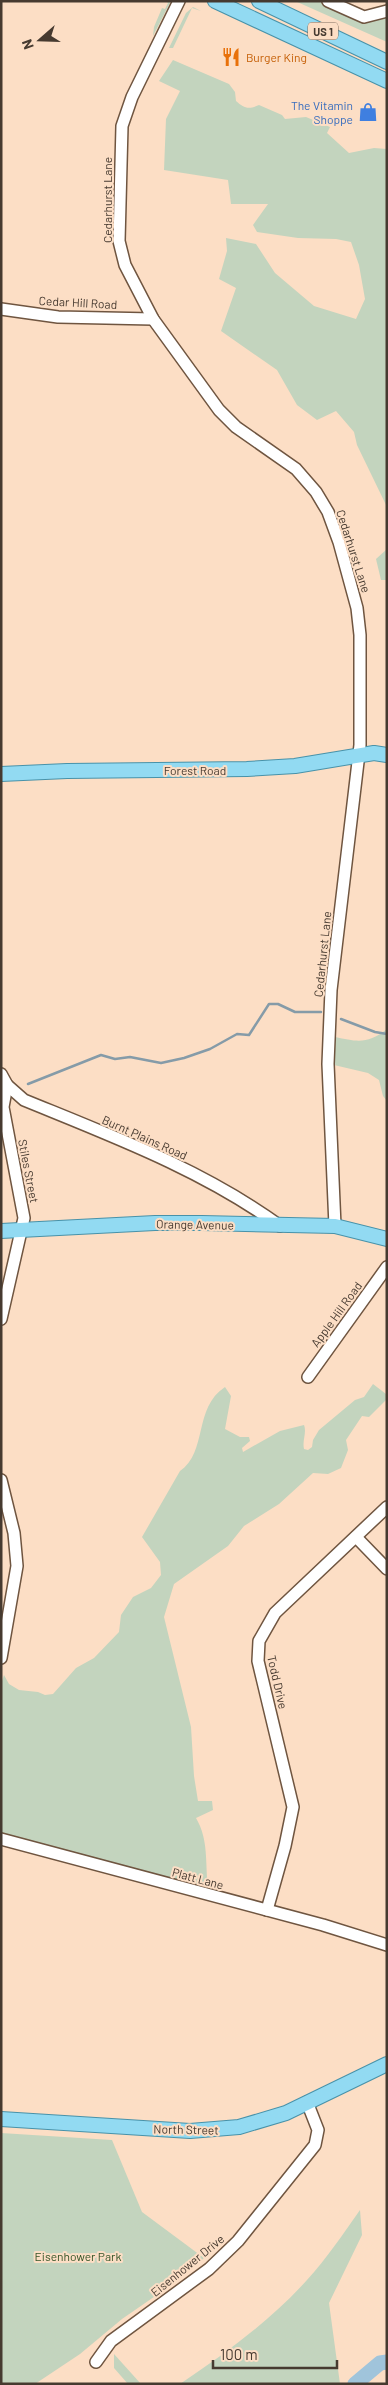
<svg xmlns="http://www.w3.org/2000/svg" width="388" height="2385" font-family="Barlow,sans-serif">
<rect width="100%" height="100%" fill="#fcdec5"/>
<g fill="#c3d4be">
<polygon points="166,1 171,1 153,36 154,27 162,8 165,9 168,3"/>
<polygon points="295,1 321,1 333,10 356,20 363,21 387,16 387,42"/>
<polygon points="193,7 201,11 192,8 173,48 169,48 186,13"/>
<path d="M173 60 229 84 235 92 236 101C244 108 248 110 259 105L282 115 285 119 306 117 330 127 327 133 349 153 374 148 387 149V507L357 445 354 432 336 411 317 420 297 405 277 370 221 331 236 288 219 279 227 251 226 238 256 244 275 273 314 306 356 319 365 299 359 265 351 242 336 239 298 238 257 232 253 225 268 204H231L228 180 164 170 166 119 180 91 159 81Z"/>
<polygon points="387,549 387,580 381,580 376,559"/>
<path d="M387 1029V1101L383 1096 379 1080 368 1073 334 1065 335 1037C358 1042 368 1044 387 1029Z"/>
<path d="M373 1384 386 1394 387 1399 369 1417 362 1416 346 1440 348 1450 341 1468 328 1474 313 1473 279 1504 244 1526 228 1546 174 1584 164 1617 191 1727 194 1776 198 1801H212L213 1810 196 1818C209 1840 205 1863 208 1888L1 1838V1684L4 1675 9 1684 19 1690 38 1692 45 1695 53 1694 76 1668 94 1658 119 1632 121 1615 133 1597 151 1588 161 1575 160 1562 142 1537 180 1471C208 1452 193 1408 225 1387L231 1396 225 1429 240 1437H249L250 1441 242 1448 243 1452 280 1431 304 1425C307 1433 302 1440 304 1449L308 1450 312 1447 313 1440 319 1430 355 1400 364 1397Z"/>
<polygon points="1,2133 112,2140 142,2212 204,2258 177,2281 122,2319 80,2354 35,2384 1,2384"/>
<path d="M360 2210 362 2235 329 2303 340 2384H180C226 2353 270 2321 307 2280 327 2258 343 2234 360 2210Z"/>
<polygon points="114,2354 141,2384 128,2384 114,2368"/>
</g>
<g fill="none" stroke-linecap="round" stroke-linejoin="round">
<g stroke="#859ba8" stroke-width="2.5">
<polyline points="341,1019 375,1032 387,1034"/>
<polyline points="28,1084 101,1055 115,1059 130,1057 161,1063 184,1058 210,1049 237,1034 249,1035 269,1004 278,1004 295,1012 321,1012"/>
</g>
<polyline stroke="#a0c4db" stroke-width="15" points="355,2384 380,2363 387,2362"/>
<g stroke="#6f5540" stroke-width="14">
<g id="minor">
<polyline points="179,1 132,97 122,126 119,241 125,265 153,319 219,410 236,427 296,469 316,492 328,512 339,542 357,608 360,635 360,745 331,990 328,1064 335,1226"/>
<polyline points="328,1 364,17 387,11"/>
<polyline points="1,309 58,317 153,319"/>
<path d="M1 1074 7 1085 24 1100C112 1136 203 1170 280 1226"/>
<polyline points="1,1319 24,1218 3,1107 7,1085"/>
<polyline points="308,1377 387,1267"/>
<polyline points="1,1480 14,1533 17,1566 1,1658"/>
<polyline points="356,1537 387,1569"/>
<polyline points="1,1839 323,1925 387,1945"/>
<polyline points="267,1910 285,1846 293,1807 258,1661 259,1641 275,1613 387,1507"/>
<polyline points="96,2362 111,2341 209,2269 238,2241 315,2145 318,2130 307,2102"/>
</g>
</g>
<g stroke="#4892a9" stroke-width="16">
<g id="major">
<polyline points="215,1 387,81"/>
<polyline points="259,1 387,62"/>
<polyline points="1,774 67,771 247,769 295,766 374,753 387,755"/>
<polyline points="1,1231 155,1223 202,1223 335,1226 387,1239"/>
<polyline points="1,2119 190,2131 239,2127 286,2113 387,2064"/>
</g>
</g>
<use href="#minor" stroke="#fff" stroke-width="11"/>
<use href="#major" stroke="#92daf2" stroke-width="14"/>
</g>
<defs>
<g id="restaurant-bare" transform="scale(1.5)"><path d="M-5-6h1v4h1v-4h1v4h1v-4h1v5L-1.5 .5V6h-2V.5L-5-1ZM5-6V6H3V1.5H1.5Q1.5-4 5-6Z" fill="#e8710a" stroke="#fcdec5" stroke-width="2.5" paint-order="stroke"/></g>
<g id="shop-bare" transform="scale(1.5)"><path d="M-5-2.5h2.3a2.7 3.5 0 0 1 5.4 0H5L5.5 6h-11ZM-1.5-2.5h3a1.5 2.3 0 0 0-3 0Z" fill="#3f7fe0" stroke="#fcdec5" stroke-width="2.5" paint-order="stroke"/></g>
</defs>
<g fill-rule="evenodd">
<use href="#restaurant-bare" x="231" y="57"/>
<use href="#shop-bare" x="368" y="112"/>
</g>
<g text-anchor="middle" dominant-baseline="central" stroke-width="4" stroke-linejoin="round" paint-order="stroke">
<rect fill="#fcdec5" stroke="#7d6b5d" stroke-width="1" x="308" y="22.5" width="30" height="17" rx="4"/>
<g font-size="11" font-weight="bold" fill="#463a30">
<text x="323" y="31">US 1</text>
</g>
<g font-size="12" fill="#c56008" stroke="#fcdec5" text-anchor="start">
<text x="246" y="57">Burger King</text>
</g>
<g font-size="12" fill="#366cbe" stroke="#fcdec5" text-anchor="end">
<text x="353" y="105">The Vitamin<tspan x="353" dy="14">Shoppe</tspan></text>
</g>
<g font-size="12" fill="#463a30" stroke="#fcdec5">
<text transform="translate(107 200) rotate(-90)">Cedarhurst Lane</text>
<text transform="translate(78 302) rotate(3)">Cedar Hill Road</text>
<text transform="translate(354 551) rotate(72)">Cedarhurst Lane</text>
<text x="195" y="770">Forest Road</text>
<text transform="translate(322 954) rotate(-84)">Cedarhurst Lane</text>
<text transform="translate(145 1137) rotate(24)">Burnt Plains Road</text>
<text transform="translate(29 1171) rotate(79)">Stiles Street</text>
<text transform="translate(195 1224) rotate(1)">Orange Avenue</text>
<text transform="translate(336 1314) rotate(-54)">Apple Hill Road</text>
<text transform="translate(278 1682) rotate(77)">Todd Drive</text>
<text transform="translate(198 1878) rotate(15)">Platt Lane</text>
<text transform="translate(186 2129) rotate(1)">North Street</text>
<text transform="translate(187 2265) rotate(-39)">Eisenhower Drive</text>
</g>
<g font-size="12" fill="#325326" stroke="#fcdec5">
<text x="78" y="2256">Eisenhower Park</text>
</g>
</g>
<rect width="388" height="2385" fill="none" stroke="#463a30" stroke-width="5"/>
<g transform="translate(40 40) rotate(250)" stroke="#fcdec5" stroke-width="4" paint-order="stroke">
<path d="M0-4L9 19L0 12L-9 19Z" fill="#463a30"/>
<text y="-8" font-size="14" font-weight="bold" text-anchor="middle" fill="#463a30">N</text>
</g>
<path d="M213 2360v8h124v-8" fill="none" stroke="#463a30" stroke-width="2.5"/>
<text x="220" y="2360" font-size="15" fill="#463a30" stroke="#fcdec5" stroke-width="4" paint-order="stroke">100 m</text>
</svg>
